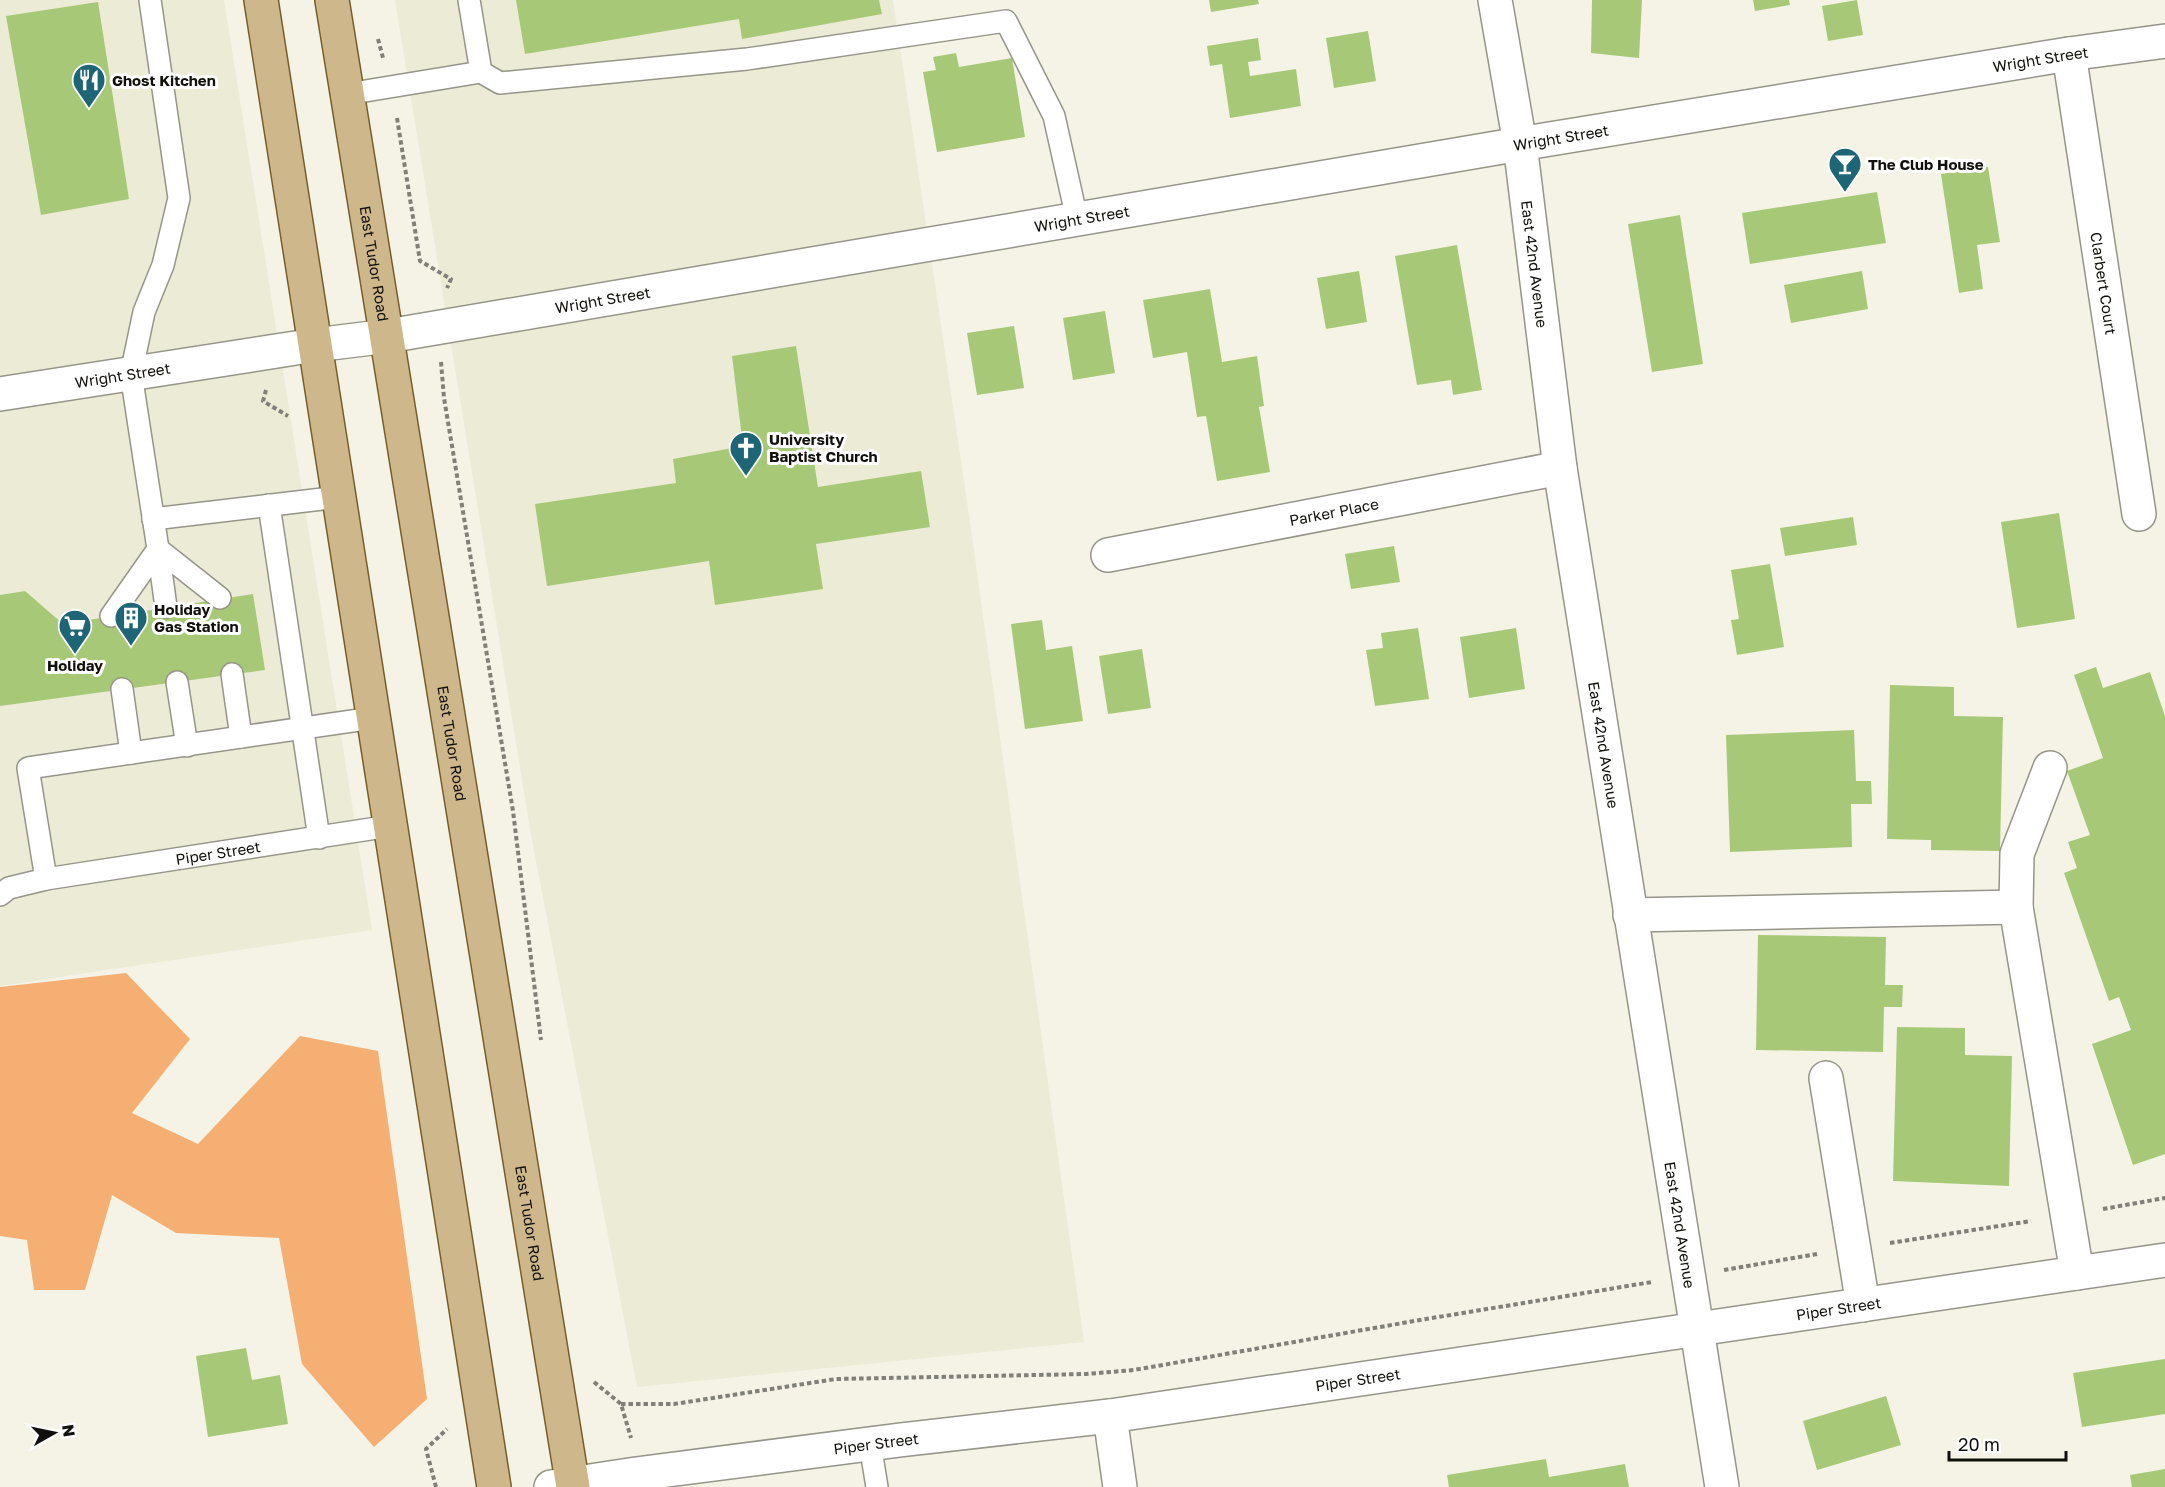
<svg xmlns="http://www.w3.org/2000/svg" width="2165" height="1487" font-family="'Golos Text',sans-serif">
<rect width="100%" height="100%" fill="#f4f3e6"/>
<g fill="#ecebd6">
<polygon points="0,0 224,0 372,930 0,986"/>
<polygon points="395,0 893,0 970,522 1084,1342 637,1387 531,835"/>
</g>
<polygon fill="#f6af72" points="126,973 190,1039 132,1113 198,1144 300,1036 378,1051 427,1399 374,1447 302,1364 279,1238 176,1233 112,1195 85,1290 34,1290 27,1240 0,1236 0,987"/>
<g fill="#a7c977">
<polygon points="516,0 879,0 882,14 742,39 739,19 525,54"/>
<polygon points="1209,0 1258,0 1259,4 1211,12"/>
<polygon points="1592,0 1642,0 1639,58 1591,53"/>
<polygon points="1753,0 1789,0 1790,5 1755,11"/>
<polygon points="1857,0 1863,35 1828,41 1822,6"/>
<polygon points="98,2 129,199 41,215 6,16"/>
<polygon points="1368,31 1376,81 1334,88 1326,38"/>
<polygon points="1258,38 1261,60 1248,62 1250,76 1296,69 1301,106 1230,118 1222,64 1210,66 1207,46"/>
<polygon points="956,53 959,67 1012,58 1025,137 937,152 923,72 936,70 933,57"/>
<polygon points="1988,167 2000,242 1977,245 1983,289 1959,293 1941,174"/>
<polygon points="1877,192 1886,243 1750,264 1742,213"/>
<polygon points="1680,215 1703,364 1652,372 1628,224"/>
<polygon points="1457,245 1482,390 1453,395 1451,380 1417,385 1395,256"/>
<polygon points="1359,271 1367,322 1326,329 1317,278"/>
<polygon points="1862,271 1868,309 1791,323 1784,285"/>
<polygon points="1210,289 1222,362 1257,356 1264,406 1259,407 1270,472 1217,481 1206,416 1197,417 1187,352 1153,358 1143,300"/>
<polygon points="1105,311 1115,373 1073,380 1063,318"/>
<polygon points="1014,326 1024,388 977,395 967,333"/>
<polygon points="796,346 818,487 921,471 930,527 816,544 823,589 715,605 709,561 547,586 535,504 676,483 673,459 743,446 732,356"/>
<polygon points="2059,513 2075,619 2017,628 2001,522"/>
<polygon points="1853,517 1857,545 1785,556 1780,528"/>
<polygon points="1394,546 1400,582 1351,589 1345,554"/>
<polygon points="1770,564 1784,647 1737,655 1731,620 1739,619 1731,570"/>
<polygon points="25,591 63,624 253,594 265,670 0,706 0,595"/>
<polygon points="1042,620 1046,650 1072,646 1083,721 1025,729 1011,624"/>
<polygon points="1418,628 1429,699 1375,706 1366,650 1383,648 1381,633"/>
<polygon points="1516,628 1525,689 1469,698 1460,637"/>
<polygon points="1142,649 1151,708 1108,714 1099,656"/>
<polygon points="2096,667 2103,688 2150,672 2165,716 2165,1154 2133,1165 2092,1044 2131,1030 2119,997 2109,1001 2064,873 2077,868 2068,842 2090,835 2067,771 2103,758 2074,675"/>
<polygon points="1890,685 1954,687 1954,716 2003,717 2000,851 1931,850 1931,840 1887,839"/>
<polygon points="1854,730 1856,781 1871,781 1872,804 1851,804 1852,847 1730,852 1726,735"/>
<polygon points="1758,935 1886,937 1885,985 1903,985 1902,1007 1884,1007 1883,1052 1756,1050"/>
<polygon points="1897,1027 1965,1028 1965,1055 2012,1056 2009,1186 1893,1181"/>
<polygon points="246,1348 252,1380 280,1375 288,1424 208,1437 196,1356"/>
<polygon points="2165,1359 2165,1414 2082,1427 2073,1373"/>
<polygon points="1886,1396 1901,1445 1817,1470 1803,1421"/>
<polygon points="1546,1459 1549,1477 1625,1464 1629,1487 1449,1487 1447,1475"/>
<polygon points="2165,1469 2165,1487 2132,1487 2130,1475"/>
</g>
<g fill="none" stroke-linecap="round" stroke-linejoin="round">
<g stroke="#969589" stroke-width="24">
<g id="service">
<polyline points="150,0 179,198 163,265 144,312 131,374 158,549 220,598"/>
<polyline points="481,72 500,83 747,59 1006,21 1054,116 1077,219"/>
<polyline points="347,94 481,72 469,0"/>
<polyline points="269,505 319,838"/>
<polyline points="153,519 339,497"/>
<polyline points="158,549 166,607"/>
<polyline points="111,616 158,549"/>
<polyline points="232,674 241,737"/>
<polyline points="177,682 187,746"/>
<polyline points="122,689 131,753"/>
<path id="s1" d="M46 879 390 826"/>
<polyline points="0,895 9,888 46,879 28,768 373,718"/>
<polyline points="870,1444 877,1487"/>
</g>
</g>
<g stroke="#969589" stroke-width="36">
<g id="minor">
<path id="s2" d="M1495 0 1520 144 1560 468 1722 1487"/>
<path id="s3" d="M2069 54 2139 514"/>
<path id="s4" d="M0 394 315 345 388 336 1520 144 2069 54 2165 41"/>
<path id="s5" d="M1108 555 1560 468"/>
<polyline points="2050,768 2017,854 2016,907 2077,1273"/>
<polyline points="1630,915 2016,907"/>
<polyline points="1826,1078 1863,1305"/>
<polyline points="1110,1416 1120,1487"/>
</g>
</g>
<g stroke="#969589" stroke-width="36">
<g id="tertiary">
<path id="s6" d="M551 1487 636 1474 900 1440 1110 1416 2165 1260"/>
</g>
</g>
<g stroke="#765e2c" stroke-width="36">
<g id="primary">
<polyline points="261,0 494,1487"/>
<path id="s7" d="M332 0 573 1487"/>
</g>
</g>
<g stroke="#818078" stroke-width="4" stroke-dasharray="4.5 3" stroke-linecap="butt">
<polyline points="378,39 383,58"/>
<polyline points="397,118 420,261 451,279 447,288"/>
<polyline points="441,362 444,398 513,811 541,1040"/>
<polyline points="266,390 263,401 288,416"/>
<polyline points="2103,1209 2165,1198"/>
<polyline points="1890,1243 2031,1221"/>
<polyline points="1724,1270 1817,1254"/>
<polyline points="594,1382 621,1404 631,1438"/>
<polyline points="621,1404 674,1404 836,1379 1086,1374 1134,1370 1420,1320 1652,1282"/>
<polyline points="436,1487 426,1449 447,1429"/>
</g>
<use href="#service" stroke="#fff" stroke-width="21"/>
<use href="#minor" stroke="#fff" stroke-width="33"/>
<use href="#tertiary" stroke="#fff" stroke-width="33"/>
<use href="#primary" stroke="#ceb88b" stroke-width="33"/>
</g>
<defs>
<g id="restaurant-pin" transform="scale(1.725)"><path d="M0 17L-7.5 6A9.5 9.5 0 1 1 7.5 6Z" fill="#1e6575" stroke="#fff"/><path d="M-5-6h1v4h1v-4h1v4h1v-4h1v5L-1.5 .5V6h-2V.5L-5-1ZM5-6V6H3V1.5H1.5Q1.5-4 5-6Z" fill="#fff"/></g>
<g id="bar-pin" transform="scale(1.725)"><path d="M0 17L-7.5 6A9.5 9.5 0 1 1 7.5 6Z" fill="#1e6575" stroke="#fff"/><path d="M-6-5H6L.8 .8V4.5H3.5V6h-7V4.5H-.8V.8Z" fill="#fff"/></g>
<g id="church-pin" transform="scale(1.725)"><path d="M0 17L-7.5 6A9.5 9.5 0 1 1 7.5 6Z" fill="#1e6575" stroke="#fff"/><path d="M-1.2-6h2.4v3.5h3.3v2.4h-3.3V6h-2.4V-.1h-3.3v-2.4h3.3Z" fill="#fff"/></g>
<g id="building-pin" transform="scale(1.725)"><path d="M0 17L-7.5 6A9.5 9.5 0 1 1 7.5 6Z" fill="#1e6575" stroke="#fff"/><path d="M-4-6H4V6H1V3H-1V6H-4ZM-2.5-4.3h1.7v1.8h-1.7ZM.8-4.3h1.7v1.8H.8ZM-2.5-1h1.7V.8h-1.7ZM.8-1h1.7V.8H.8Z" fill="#fff"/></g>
<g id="supermarket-pin" transform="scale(1.725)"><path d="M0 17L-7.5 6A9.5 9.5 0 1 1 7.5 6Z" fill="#1e6575" stroke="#fff"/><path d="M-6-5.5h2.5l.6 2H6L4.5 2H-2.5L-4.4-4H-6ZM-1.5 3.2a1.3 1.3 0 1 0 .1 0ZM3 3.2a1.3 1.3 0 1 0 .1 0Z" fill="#fff"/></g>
</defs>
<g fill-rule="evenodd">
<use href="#restaurant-pin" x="89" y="80"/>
<use href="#bar-pin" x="1845" y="164"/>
<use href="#church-pin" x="746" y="448"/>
<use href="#building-pin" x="131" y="618"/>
<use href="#supermarket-pin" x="75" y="626"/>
</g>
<g text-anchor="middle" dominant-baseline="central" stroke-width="6" stroke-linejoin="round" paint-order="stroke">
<g font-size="15" fill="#11100c" stroke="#fff">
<text stroke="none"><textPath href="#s4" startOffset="2068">Wright Street</textPath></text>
<text stroke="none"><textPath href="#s4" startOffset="1582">Wright Street</textPath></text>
<text stroke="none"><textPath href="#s4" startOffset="1096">Wright Street</textPath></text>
<text stroke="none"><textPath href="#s2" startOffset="267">East 42nd Avenue</textPath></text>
<text stroke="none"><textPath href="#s7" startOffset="267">East Tudor Road</textPath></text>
<text stroke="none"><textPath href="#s3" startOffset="232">Clarbert Court</textPath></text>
<text stroke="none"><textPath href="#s4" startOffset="610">Wright Street</textPath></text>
<text stroke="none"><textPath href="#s4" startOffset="124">Wright Street</textPath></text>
<text stroke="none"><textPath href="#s5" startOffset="230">Parker Place</textPath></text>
<text stroke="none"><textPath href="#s7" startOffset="753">East Tudor Road</textPath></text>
<text stroke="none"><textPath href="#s2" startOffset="753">East 42nd Avenue</textPath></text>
<text stroke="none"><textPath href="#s1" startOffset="174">Piper Street</textPath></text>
<text stroke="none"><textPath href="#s7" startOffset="1239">East Tudor Road</textPath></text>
<text stroke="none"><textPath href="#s2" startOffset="1239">East 42nd Avenue</textPath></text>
<text stroke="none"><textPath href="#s6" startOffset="1300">Piper Street</textPath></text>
<text stroke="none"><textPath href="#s6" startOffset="814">Piper Street</textPath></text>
<text stroke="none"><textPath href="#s6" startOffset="328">Piper Street</textPath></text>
</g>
<g font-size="15" font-weight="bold" fill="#11100c" stroke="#fff" text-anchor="start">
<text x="112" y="80">Ghost Kitchen</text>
<text x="1868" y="164">The Club House</text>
<text x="769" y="439">University<tspan x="769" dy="17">Baptist Church</tspan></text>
<text x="154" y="609">Holiday<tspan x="154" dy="17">Gas Station</tspan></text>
<text x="75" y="665" text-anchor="middle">Holiday</text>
</g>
</g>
<g transform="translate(54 1433) rotate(81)" stroke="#ffffff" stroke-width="4.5" paint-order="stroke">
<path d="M0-4.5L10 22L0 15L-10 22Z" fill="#11100c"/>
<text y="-9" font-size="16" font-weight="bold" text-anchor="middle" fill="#11100c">N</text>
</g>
<path d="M1949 1451v9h117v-9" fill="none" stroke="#11100c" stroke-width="3"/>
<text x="1958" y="1451" font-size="18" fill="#11100c" stroke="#ffffff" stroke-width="4.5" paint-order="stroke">20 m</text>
</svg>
